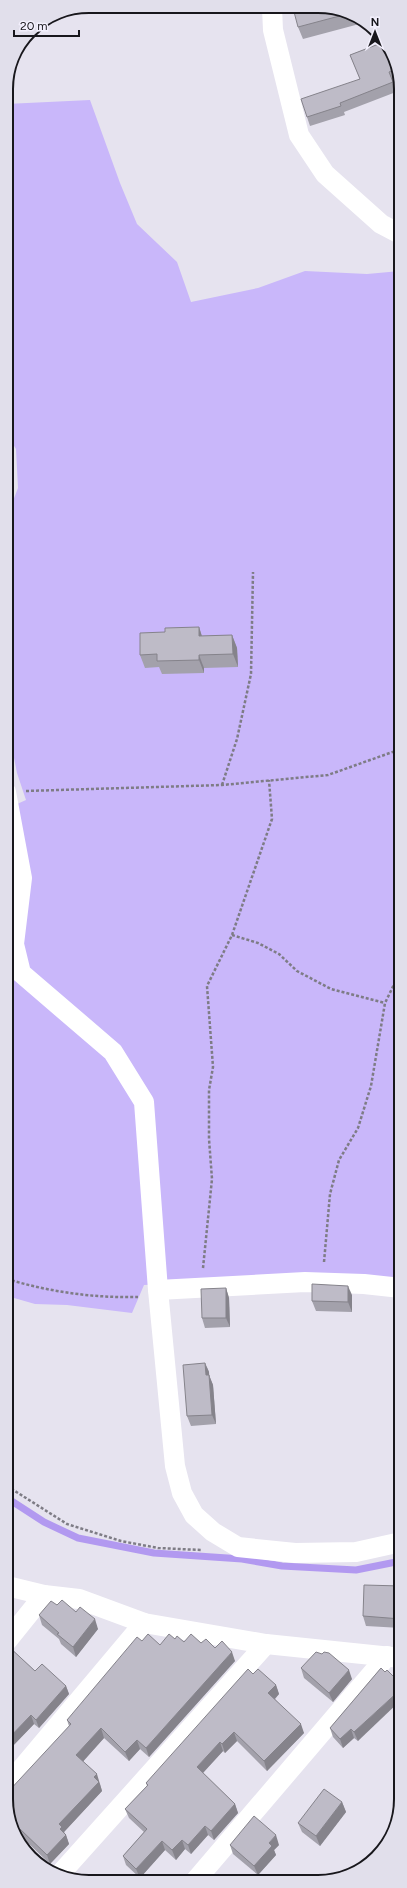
<svg xmlns="http://www.w3.org/2000/svg" width="407" height="1888" font-family="Figtree,sans-serif">
<rect width="100%" height="100%" fill="#e6e3ef"/>
<polygon fill="#c9b7fa" points="90,100 120,183 137,224 177,262 191,302 258,288 305,271 367,274 400,271 401,1279 212,1282 144,1285 132,1313 67,1305 35,1304 7,1296 6,809 26,800 17,773 6,717 6,662 14,641 6,590 6,519 18,488 16,449 6,433 6,267 13,262 6,241 6,104"/>
<g fill="none" stroke-linecap="round" stroke-linejoin="round">
<polyline stroke="#b299f0" stroke-width="7" points="7,1498 44,1522 78,1538 154,1553 242,1559 282,1566 356,1570 401,1561"/>
<g stroke="#7e7c85" stroke-width="2.5" stroke-dasharray="3 2" stroke-linecap="butt">
<polyline points="222,785 237,739 251,674 253,572"/>
<polyline points="26,791 222,785 328,775 401,749"/>
<polyline points="232,935 258,943 279,954 297,971 331,989 385,1003"/>
<polyline points="324,1262 330,1194 339,1160 358,1128 371,1086 385,1003 401,970"/>
<polyline points="203,1268 212,1179 209,1139 209,1090 213,1067 207,986 232,935 272,819 269,780"/>
<path d="M7 1279C50 1292 93 1298 138 1297"/>
<polyline points="7,1486 67,1524 121,1541 158,1548 201,1550"/>
</g>
<g stroke="#fff" stroke-width="20">
<polyline points="272,8 273,30 299,135 325,174 381,224 400,234"/>
<polyline points="6,792 22,878 14,944 21,973 113,1052 144,1102 158,1290 175,1466 182,1493 194,1515 213,1532 238,1547 295,1553 356,1552 401,1542"/>
<polyline points="158,1290 305,1282 364,1284 401,1288"/>
<polyline points="7,1586 44,1595 79,1599 144,1623 266,1644 401,1658"/>
<polyline points="7,1641 44,1595"/>
<polyline points="7,1786 144,1623"/>
<polyline points="61,1873 266,1644"/>
<polyline points="195,1881 387,1656"/>
</g>
</g>
<g fill="#a3a1ab">
<polygon points="339,9 363,23 303,39 298,27"/>
<polygon points="384,42 400,78 392,81 396,92 344,112 345,115 310,126 307,117 360,79 350,55"/>
<polygon points="199,627 202,636 232,635 237,648 238,667 204,668 204,673 162,674 159,667 145,668 140,655 165,632"/>
<polygon points="226,1288 229,1298 230,1327 205,1328 202,1318"/>
<polygon points="352,1295 352,1312 316,1311 312,1301"/>
<polygon points="205,1363 209,1372 209,1375 213,1385 216,1424 191,1426 187,1416"/>
<polygon points="401,1586 401,1628 366,1626 363,1616"/>
<polygon points="57,1605 76,1612 98,1629 76,1657 61,1644 59,1639 42,1625 39,1615"/>
<polygon points="175,1639 184,1642 201,1643 215,1648 235,1661 149,1757 140,1749 129,1761 104,1738 83,1761 100,1784 102,1791 64,1832 66,1835 69,1844 50,1864 24,1839 21,1841 7,1809 69,1726 67,1720 142,1641 160,1645"/>
<polygon points="7,1645 35,1671 66,1686 69,1694 39,1728 34,1724 7,1752"/>
<polygon points="301,1668 352,1679 333,1702 304,1678"/>
<polygon points="381,1668 358,1741 354,1738 343,1748 333,1737 330,1728"/>
<polygon points="253,1674 276,1685 279,1694 275,1699 304,1733 267,1771 237,1741 225,1753 223,1751 203,1773 235,1804 238,1813 214,1840 208,1835 191,1854 185,1849 176,1860 165,1850 140,1878 126,1865 123,1856 144,1832 129,1818 125,1809 147,1786 146,1783"/>
<polygon points="342,1802 346,1812 320,1846 302,1832 298,1823"/>
<polygon points="230,1845 279,1845 274,1850 276,1855 258,1875 233,1854"/>
</g>
<g fill="#85838b">
<polygon points="199,627 203,640 199,636"/>
<polygon points="232,635 237,648 238,667 233,654"/>
<polygon points="199,655 204,668 204,673 199,660"/>
<polygon points="348,1286 352,1295 352,1312 348,1302"/>
<polygon points="226,1288 229,1298 230,1327 226,1318"/>
<polygon points="205,1363 209,1372 210,1385 206,1375"/>
<polygon points="209,1375 213,1385 216,1424 212,1415"/>
<polygon points="95,1619 98,1629 76,1657 73,1647"/>
<polygon points="232,1652 235,1661 149,1757 146,1748"/>
<polygon points="349,1670 352,1679 333,1702 329,1693"/>
<polygon points="276,1685 279,1694 272,1702 268,1693"/>
<polygon points="66,1686 69,1694 39,1728 36,1720"/>
<polygon points="401,1689 401,1700 358,1741 354,1732"/>
<polygon points="31,1715 34,1724 7,1752 7,1740"/>
<polygon points="301,1724 304,1733 267,1771 264,1761"/>
<polygon points="101,1728 104,1738 80,1765 76,1755"/>
<polygon points="351,1729 354,1738 343,1748 340,1739"/>
<polygon points="234,1732 237,1741 225,1753 222,1744"/>
<polygon points="137,1740 140,1749 129,1761 125,1752"/>
<polygon points="220,1742 223,1751 200,1776 197,1767"/>
<polygon points="97,1774 102,1791 64,1832 65,1836 66,1835 69,1844 50,1864 47,1855 60,1829 59,1824 94,1777"/>
<polygon points="342,1802 346,1812 320,1846 316,1836"/>
<polygon points="235,1804 238,1813 214,1840 211,1831"/>
<polygon points="205,1826 208,1835 191,1854 188,1845"/>
<polygon points="20,1829 24,1839 21,1841 17,1832"/>
<polygon points="276,1835 279,1845 274,1850 276,1855 258,1875 254,1866 269,1843"/>
<polygon points="182,1840 185,1849 176,1860 172,1850"/>
<polygon points="162,1841 165,1850 140,1878 136,1869"/>
</g>
<g fill="#bebbc7" stroke="#85838b">
<polygon points="293,8 339,9 347,14 298,27"/>
<polygon points="384,42 396,69 389,72 393,82 340,103 341,106 307,117 301,99 360,79 350,55"/>
<polygon points="199,627 199,636 232,635 233,654 199,655 199,660 157,661 157,654 140,655 140,633 165,632 165,628"/>
<polygon points="312,1284 348,1286 348,1302 312,1301"/>
<polygon points="226,1288 226,1318 202,1318 201,1289"/>
<polygon points="205,1363 206,1375 209,1375 212,1415 187,1416 183,1365"/>
<polygon points="364,1585 401,1586 401,1619 363,1616"/>
<polygon points="62,1600 76,1612 80,1607 95,1619 73,1647 57,1634 59,1633 39,1615 51,1601 57,1605"/>
<polygon points="148,1634 160,1645 169,1634 175,1639 177,1636 184,1642 191,1634 201,1643 206,1639 215,1648 222,1641 232,1652 146,1748 137,1740 125,1752 101,1728 76,1755 97,1774 94,1777 99,1782 59,1824 62,1827 60,1829 66,1835 47,1855 20,1829 17,1832 7,1809 7,1793 71,1724 67,1720 137,1637 142,1641"/>
<polygon points="7,1645 35,1671 42,1664 66,1686 36,1720 31,1715 7,1740"/>
<polygon points="316,1652 322,1654 324,1652 329,1653 349,1670 329,1693 301,1668"/>
<polygon points="381,1668 385,1672 387,1670 401,1684 401,1689 354,1732 351,1729 340,1739 330,1728"/>
<polygon points="248,1669 253,1674 258,1669 276,1685 268,1693 301,1724 264,1761 234,1732 222,1744 220,1742 197,1767 235,1804 211,1831 205,1826 188,1845 182,1840 172,1850 162,1841 136,1869 123,1856 147,1829 125,1809 148,1785 146,1783"/>
<polygon points="324,1789 342,1802 316,1836 298,1823"/>
<polygon points="254,1816 276,1835 269,1843 272,1846 254,1866 230,1845"/>
</g>
<path d="M0 0H407V1888H0ZM89 13H318A76 76 0 0 1 394 89V1799A76 76 0 0 1 318 1875H89A76 76 0 0 1 13 1799V89A76 76 0 0 1 89 13Z" fill="#e1dfeb" fill-rule="evenodd"/>
<path fill="none" stroke="#18171c" stroke-width="2" d="M89 13H318A76 76 0 0 1 394 89V1799A76 76 0 0 1 318 1875H89A76 76 0 0 1 13 1799V89A76 76 0 0 1 89 13Z"/>
<g transform="translate(375 32)" stroke="#f3f0fd" stroke-width="3" paint-order="stroke">
<path d="M0-3L7 15L0 10L-7 15Z" fill="#18171c"/>
<text y="-6" font-size="11" font-weight="bold" text-anchor="middle" fill="#18171c">N</text>
</g>
<path d="M14 30v6h65v-6" fill="none" stroke="#18171c" stroke-width="2"/>
<text x="20" y="30" font-size="12" fill="#18171c" stroke="#f3f0fd" stroke-width="3" paint-order="stroke">20 m</text>
</svg>
